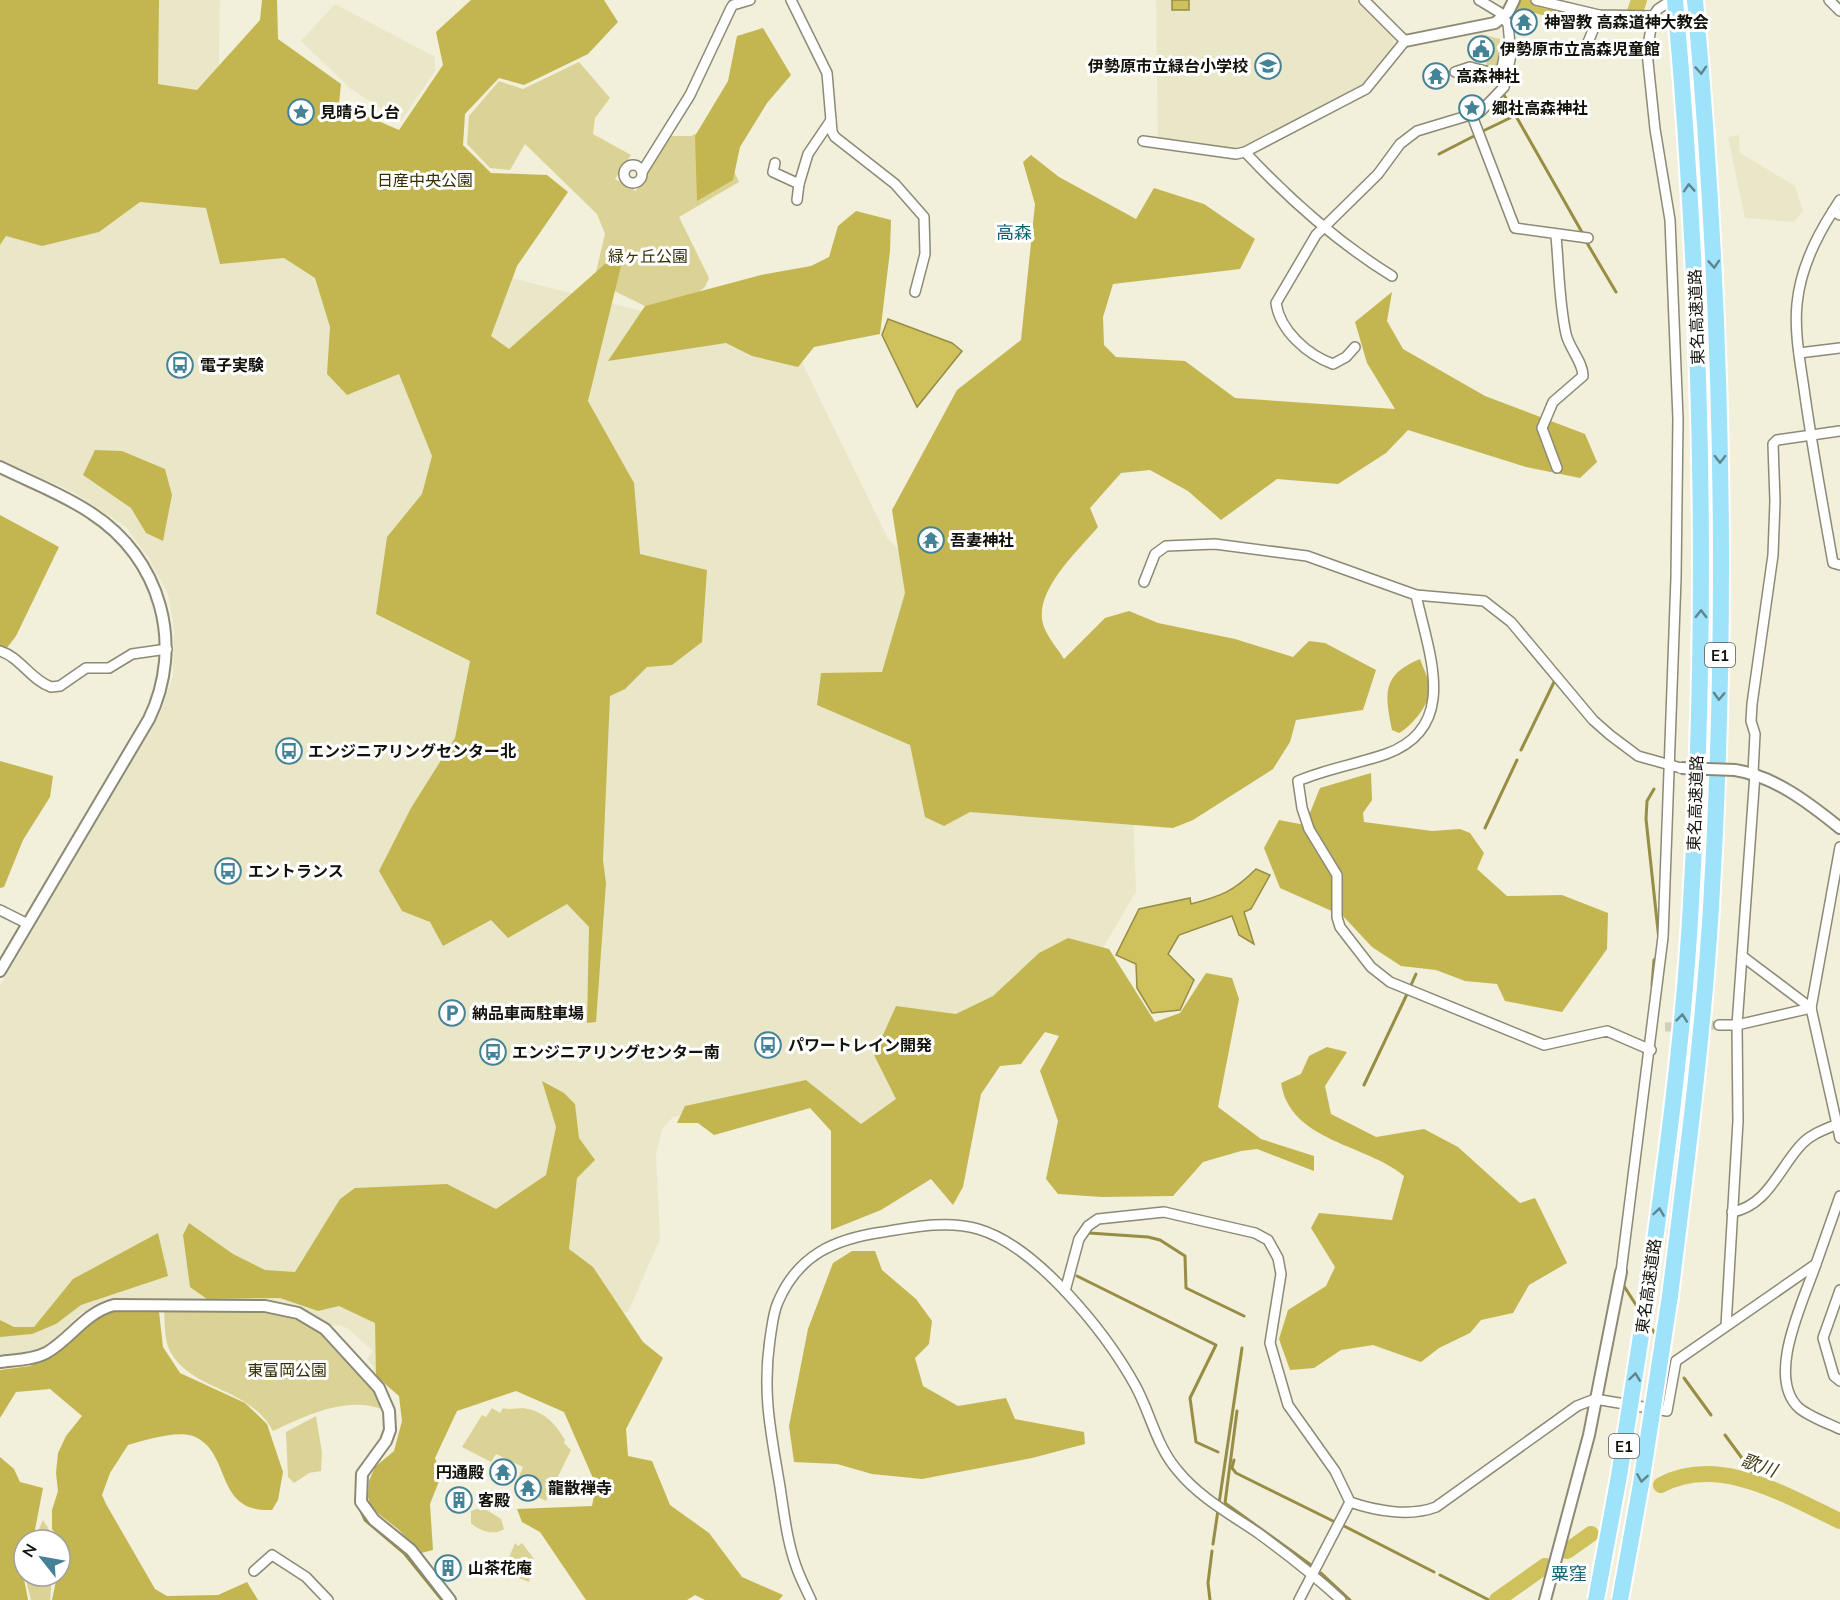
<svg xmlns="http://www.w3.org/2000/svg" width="1840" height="1600" font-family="Mulish,'Noto Sans JP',sans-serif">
<rect width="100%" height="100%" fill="#f2efda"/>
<g fill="#eae7c9">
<polygon points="0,0 220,0 216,203 796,350 888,539 1132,781 1136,892 1088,973 863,1134 812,1090 673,1117 662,1129 656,1154 660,1239 628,1312 557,1313 373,1374 374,1367 367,1359 373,1351 347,1328 339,1325 330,1327 288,1305 254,1301 105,1302 80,1314 51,1343 29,1354 0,1357 0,986 160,714 173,676 174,628 168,594 148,557 126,527 73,492 0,460"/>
<polygon points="1156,0 1357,0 1366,4 1393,36 1394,48 1366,85 1236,151 1158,140"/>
<polygon points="335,4 435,57 435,71 401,121 351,89 301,41"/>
<polygon points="1739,135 1740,153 1795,186 1803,211 1794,222 1745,218 1728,137"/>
</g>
<g fill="#dbd396">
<polygon points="1477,33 1500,39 1497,67 1493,71 1485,69 1492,39"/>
<polygon points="579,62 610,98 595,118 593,134 631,155 615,179 636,191 669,136 691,136 713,125 739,182 679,217 709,278 705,287 674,312 645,306 594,281 605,234 597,214 525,144 510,170 490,168 467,144 469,116 499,81 523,89"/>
<path d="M164 1310C280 1310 321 1301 387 1411 349 1394 307 1415 273 1431 250 1387 191 1391 170 1351 164 1340 165 1322 164 1310Z"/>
<path d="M492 1408 500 1413 503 1408C510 1410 516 1408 523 1408 544 1411 554 1422 565 1440L564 1443 571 1450 546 1501 515 1486 523 1467 496 1454 491 1462 462 1447 482 1415 486 1417Z"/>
<polygon points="316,1416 322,1453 321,1471 309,1473 294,1483 288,1477 286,1432"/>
<path d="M482 1507 501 1519 504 1529C495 1536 479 1531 471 1523V1511Z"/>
<polygon points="43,1520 56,1540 34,1540"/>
<polygon points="515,1543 518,1546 522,1543 534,1559 529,1582 503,1572"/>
<polygon points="25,1576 52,1576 50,1600 31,1600"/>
</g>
<g fill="#c3b650">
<polygon points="0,0 159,0 158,84 197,90 260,20 262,0 277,0 278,39 341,84 339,104 399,130 443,65 436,32 471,0 604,0 618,22 588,54 524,85 499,78 465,114 463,145 491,173 547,175 568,192 517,266 491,336 509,349 614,256 621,266 588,401 634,483 640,554 707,570 702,642 672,665 647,667 625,689 610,696 603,860 606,883 596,1022 587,1023 589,927 567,904 508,938 491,920 443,946 430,922 402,911 379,871 411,808 455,738 470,661 376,614 387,537 422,494 432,456 399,374 347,395 327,374 330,327 315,278 284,258 220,264 206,208 140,202 99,232 42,246 6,236 0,245"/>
<polygon points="763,28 791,75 767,103 740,147 733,180 697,201 695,136 728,81 737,36"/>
<path d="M1031 155 1059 177 1136 219 1154 188 1204 204 1255 239 1240 269 1113 284 1103 317 1104 345 1116 357 1185 361 1235 398 1395 409 1367 363 1355 322 1392 292 1387 321 1403 349 1485 396 1585 434 1597 462 1580 478 1526 467 1408 430 1386 453 1338 484 1277 479 1221 520 1188 491 1150 470 1121 473 1090 508 1098 527C1078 551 1031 593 1044 627 1048 638 1058 649 1064 659L1105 618 1129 611 1158 623 1235 639 1293 657 1309 641 1325 643 1376 670 1363 710 1296 720 1290 742 1273 769 1193 820 1173 828 970 812 944 826 925 817 910 745 817 705 821 673 882 672 905 593 892 510 957 390 1021 340 1035 204 1023 162Z"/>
<polygon points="856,211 891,220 890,251 880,334 814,347 798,367 752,356 726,343 608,361 645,306 761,275 811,266 829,257 838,226"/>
<polygon points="95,450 122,451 165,469 172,495 163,541 146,533 131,508 83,475"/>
<polygon points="0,515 59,547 16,636 0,657"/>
<path d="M1420 659C1423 668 1428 677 1430 686 1432 702 1412 726 1399 733L1392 730C1385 694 1381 675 1420 659Z"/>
<polygon points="0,761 53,776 50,797 23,840 4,887 0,888"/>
<polygon points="1371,773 1372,800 1363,813 1364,822 1432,831 1460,829 1470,833 1484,853 1477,869 1507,896 1562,895 1608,913 1607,949 1562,1012 1505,1001 1497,984 1465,981 1436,970 1401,966 1372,947 1343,916 1280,888 1264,848 1279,820 1305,825 1320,788"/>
<polygon points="1068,938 1109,949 1155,1022 1180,1013 1206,973 1232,978 1239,999 1218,1107 1261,1139 1314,1156 1314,1171 1257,1149 1241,1151 1203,1162 1173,1196 1102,1197 1058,1194 1046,1179 1058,1121 1040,1071 1059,1036 1045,1032 1021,1064 1000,1066 981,1094 963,1187 953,1205 931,1179 881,1210 831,1230 831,1131 810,1108 714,1135 698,1123 677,1123 685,1106 806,1080 861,1124 896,1099 874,1055 896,1006 956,1014 993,996 1039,953"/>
<path d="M1327 1047 1347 1052 1325 1086 1331 1114 1376 1137 1424 1129 1458 1147 1520 1203 1535 1198 1567 1263 1529 1285 1513 1313 1481 1320 1470 1333 1439 1348 1421 1362 1373 1345 1341 1350 1314 1368 1290 1370 1279 1339 1288 1310 1326 1286 1335 1267 1311 1228 1319 1213 1392 1220 1404 1176C1367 1144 1290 1142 1281 1083L1301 1074 1309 1056Z"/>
<polygon points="542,1081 564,1093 575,1104 579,1138 595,1160 577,1178 569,1249 593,1267 643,1342 663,1358 626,1429 628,1456 652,1461 670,1505 709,1533 742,1577 783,1595 779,1600 705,1600 695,1595 687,1600 586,1600 540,1532 522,1522 517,1509 592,1506 596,1485 564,1412 516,1391 457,1411 435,1458 441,1476 430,1504 433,1550 421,1553 399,1530 370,1507 368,1496 369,1481 375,1467 394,1451 402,1421 399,1396 376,1376 375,1323 339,1306 318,1311 280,1298 207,1299 190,1287 183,1235 189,1223 233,1254 265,1270 295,1272 340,1199 355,1188 447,1184 496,1209 546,1175 556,1127"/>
<polygon points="158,1233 168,1276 81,1305 56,1324 32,1334 0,1337 0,1320 14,1327 34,1327 73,1279"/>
<polygon points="852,1251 875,1251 882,1270 916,1299 932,1321 929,1344 915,1358 923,1386 958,1406 1006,1398 1015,1419 1084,1432 1085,1444 1032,1458 922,1479 872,1474 837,1464 794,1462 789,1426 808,1329 833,1263"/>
<path d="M112 1312H159L163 1347 180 1373 245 1403 267 1424 283 1472 278 1500 272 1510C213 1513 233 1452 193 1436 177 1430 144 1440 128 1445L110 1473 102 1495 106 1504 155 1589 167 1596 218 1595 247 1582 258 1600H52L57 1576H60L68 1550 52 1529V1510L58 1491 56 1473 58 1453 66 1436 82 1416 50 1389 16 1392 0 1418V1370L30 1366 56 1353 90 1322Z"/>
<polygon points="0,1457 14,1469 20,1482 43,1488 33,1540 24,1540 24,1579 28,1600 0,1600"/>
</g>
<g fill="#cfc25c" stroke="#978d44" stroke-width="1.5">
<rect x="1172" y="0" width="17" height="10"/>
<polygon points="888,319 952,343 962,351 917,407 882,335"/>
<path d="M1256 869 1270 875 1251 909 1244 912 1254 944 1239 935 1232 916 1179 935 1168 954 1194 980 1180 1010 1152 1013 1137 988 1136 964 1116 955 1139 909 1190 898 1191 904C1221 896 1233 892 1256 869Z"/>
</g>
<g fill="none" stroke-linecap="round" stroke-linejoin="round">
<g stroke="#978d44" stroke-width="3">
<polyline points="1504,95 1583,234"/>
<polyline points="1483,131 1510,118"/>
<polyline points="1439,154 1476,135"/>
<polyline points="1587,243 1616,292"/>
<polyline points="1521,750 1555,680"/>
<polyline points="1654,789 1647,801 1646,819 1659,940"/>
<polyline points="1485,828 1517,760"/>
<polyline points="1411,985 1416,974"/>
<polyline points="1652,985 1654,960 1657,958"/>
<polyline points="1364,1085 1408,992"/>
<polyline points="1089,1233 1148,1237 1160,1240 1185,1256 1186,1288 1244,1316"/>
<polyline points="1077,1276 1216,1345 1190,1398 1196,1442 1218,1452"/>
<polyline points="1622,1283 1638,1308"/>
<polyline points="1650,1326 1658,1338"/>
<polyline points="1684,1378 1711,1415"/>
<polyline points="1237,1411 1225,1503 1311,1565"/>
<polyline points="1725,1435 1758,1480 1757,1483"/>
<polyline points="1234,1460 1232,1468 1236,1473 1333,1521"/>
<polyline points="360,1509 365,1520 404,1553 442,1600"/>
<polyline points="1342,1525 1434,1572"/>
<polyline points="1213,1544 1242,1348"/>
<polyline points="1321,1573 1350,1600"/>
<polyline points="1440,1575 1489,1600"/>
<polyline points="1210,1600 1208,1583 1212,1551"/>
</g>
<g stroke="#cfc25c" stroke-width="16">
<polyline points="1519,2 1534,5"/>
<polyline points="1539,6 1595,20"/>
<polyline points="1635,12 1639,0"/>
<polyline points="1602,21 1626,23 1632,20"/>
<path d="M1661 1485C1720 1454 1786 1496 1840 1521"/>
<polyline points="1567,1551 1591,1534"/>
<polyline points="1497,1600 1545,1566"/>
</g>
<polyline stroke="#d1cebb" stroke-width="9" stroke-dasharray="9 4.5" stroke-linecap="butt" points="1665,1027 1719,1025"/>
<g stroke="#8c8a76" stroke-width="12">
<g id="minor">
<polyline points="791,0 827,73 832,132 835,137 895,184 924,217 925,254 915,292"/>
<polyline points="1536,0 1599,15 1653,16"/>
<polyline points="1829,0 1840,11"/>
<polyline points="1587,45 1599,15"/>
<polyline points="1455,72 1470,67 1497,74 1501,72 1506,48 1511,46"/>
<polyline points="1474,114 1474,121 1515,228 1588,238"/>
<polyline points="1143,141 1236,154 1245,152 1366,89 1405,41 1364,0"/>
<path d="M1245 152C1289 199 1337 242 1392 276"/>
<polyline points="775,163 773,172 799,184 808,154 831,120"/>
<circle cx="633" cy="174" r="9"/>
<polyline points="642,172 690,95 731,8 733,5 750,0"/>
<polyline points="797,200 799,184"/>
<polyline points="1833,211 1840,200"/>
<path d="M1840 215 1833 211C1815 239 1800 271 1797 304 1794 334 1801 366 1805 396 1813 452 1823 507 1833 563L1840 565"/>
<path d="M1556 236C1559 268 1559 302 1566 334 1569 348 1583 362 1583 376L1553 402 1542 428 1557 468"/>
<path d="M1355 347 1346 357 1333 364C1308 355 1280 331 1276 303L1316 235 1378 174 1400 144 1417 131 1480 112 1504 87 1511 55 1508 24 1499 12 1479 0"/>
<polyline points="1799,353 1840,348"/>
<polyline points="1144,582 1155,554 1166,546 1215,544 1307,556 1416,595 1484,601 1511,622 1593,720 1610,735 1638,756 1681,768"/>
<path d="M1416 595C1428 652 1461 727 1386 754 1357 764 1326 769 1298 781L1302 808 1309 829 1337 875V917L1340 927 1371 967 1390 982 1544 1045 1607 1031 1651 1050"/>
<path d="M0 651C20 657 31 680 51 687L60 686 86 668H109L132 654 167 649"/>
<polyline points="1753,773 1755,734 1751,721 1752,704 1773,555 1775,501 1773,444 1777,440 1840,431"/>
<polyline points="1840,847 1811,1008 1840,1138"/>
<polyline points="0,910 28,924"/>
<polyline points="1742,956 1811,1008"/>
<polyline points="1719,1025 1737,1025 1811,1008"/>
<path d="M1732 1212C1767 1206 1779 1169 1800 1146 1810 1134 1826 1129 1840 1123"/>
<path d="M1816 1264C1804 1300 1765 1377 1799 1408 1810 1417 1827 1423 1840 1429"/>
<polyline points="1621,1272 1663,937 1676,578 1678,419 1670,220 1655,129 1647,52 1653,16 1658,9 1672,0"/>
<polyline points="1840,1290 1823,1338 1834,1376 1840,1381"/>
<polyline points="1065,1291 1079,1239 1088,1226 1098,1219 1164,1212 1255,1233 1268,1240 1278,1258 1281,1274 1270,1343 1288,1405 1335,1471 1350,1502 1299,1600"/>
<polyline points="1726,1326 1738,1121 1737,1025 1755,774"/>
<path d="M1350 1502C1376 1511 1410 1517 1436 1507L1577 1406 1595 1399 1667 1411 1676 1361 1816 1264 1840 1196"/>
<polyline points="254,1571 272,1555 306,1577 328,1600"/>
<path d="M811 1600C806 1589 800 1578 796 1566 787 1541 784 1513 780 1487 771 1433 762 1394 770 1339 772 1327 773 1313 778 1302 798 1255 834 1239 883 1232 913 1227 948 1220 978 1229 1037 1246 1106 1333 1135 1385 1151 1414 1156 1446 1178 1471 1199 1497 1230 1514 1258 1533 1287 1554 1315 1576 1341 1600"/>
</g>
</g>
<g stroke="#8c8a76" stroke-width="14">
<g id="tertiary">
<polyline points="1405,41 1495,23 1508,12 1514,0"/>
<path d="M0 467C30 482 63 494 91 513 161 558 185 645 149 719L0 971"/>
<path d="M1735 770C1774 776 1809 803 1840 828"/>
<path d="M0 1362C15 1360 32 1360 46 1353 71 1339 84 1313 114 1305L265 1306 298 1313 325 1329 379 1388 389 1411 390 1430 386 1441 362 1474 361 1502 374 1520 411 1550 450 1600"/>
<polyline points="1545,1600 1589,1435 1621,1272"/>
</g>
</g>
<g stroke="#fff" stroke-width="20">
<g id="motorway">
<path d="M1648 1291C1666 1162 1684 1033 1691 903 1709 602 1702 300 1675 0"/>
<path d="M1670 1296C1686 1166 1703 1037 1711 907 1729 605 1722 301 1695 0"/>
</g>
</g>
<use href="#minor" stroke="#fff" stroke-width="9"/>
<use href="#tertiary" stroke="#fff" stroke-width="10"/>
<use href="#motorway" stroke="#9fe3fb" stroke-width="16"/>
<g stroke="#8c8a76" stroke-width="14" stroke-linecap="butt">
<polyline id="tertiary-bridge" points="1681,768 1735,770"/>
</g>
<g stroke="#fff" stroke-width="20" stroke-linecap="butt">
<g id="motorway-bridge">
<polyline points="1596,1600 1619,1476 1648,1291"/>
<polyline points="1620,1600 1641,1484 1670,1296"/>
</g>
</g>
<use href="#tertiary-bridge" stroke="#fff" stroke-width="10"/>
<use href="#motorway-bridge" stroke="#9fe3fb" stroke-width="16"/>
</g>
<defs><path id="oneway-chevron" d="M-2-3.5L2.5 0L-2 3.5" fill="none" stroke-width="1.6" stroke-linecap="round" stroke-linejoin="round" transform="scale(1.5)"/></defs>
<g stroke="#60858f">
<use href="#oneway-chevron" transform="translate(1701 70) rotate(86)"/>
<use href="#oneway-chevron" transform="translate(1689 188) rotate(-94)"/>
<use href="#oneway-chevron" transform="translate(1714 264) rotate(86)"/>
<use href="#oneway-chevron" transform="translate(1720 459) rotate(90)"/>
<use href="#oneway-chevron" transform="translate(1701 614) rotate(-89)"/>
<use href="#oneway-chevron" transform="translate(1719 696) rotate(92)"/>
<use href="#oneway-chevron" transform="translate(1682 1018) rotate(-84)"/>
<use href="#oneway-chevron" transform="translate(1659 1212) rotate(-82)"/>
<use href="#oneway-chevron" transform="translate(1635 1377) rotate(-82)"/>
<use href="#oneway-chevron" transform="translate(1642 1478) rotate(99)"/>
</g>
<defs>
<g id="temple-ring" transform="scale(1.35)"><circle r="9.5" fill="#fff" stroke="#448297" stroke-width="1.5"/><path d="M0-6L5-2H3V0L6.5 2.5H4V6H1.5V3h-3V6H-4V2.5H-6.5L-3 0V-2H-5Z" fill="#448297"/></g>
<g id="civic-ring" transform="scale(1.35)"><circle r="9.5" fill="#fff" stroke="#448297" stroke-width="1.5"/><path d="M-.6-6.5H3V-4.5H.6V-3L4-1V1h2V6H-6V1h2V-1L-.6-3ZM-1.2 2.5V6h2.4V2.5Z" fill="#448297"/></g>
<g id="school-ring" transform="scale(1.35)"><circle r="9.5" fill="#fff" stroke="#448297" stroke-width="1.5"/><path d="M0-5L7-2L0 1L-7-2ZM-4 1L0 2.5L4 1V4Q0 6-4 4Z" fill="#448297"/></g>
<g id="sight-ring" transform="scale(1.35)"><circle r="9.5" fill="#fff" stroke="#448297" stroke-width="1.5"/><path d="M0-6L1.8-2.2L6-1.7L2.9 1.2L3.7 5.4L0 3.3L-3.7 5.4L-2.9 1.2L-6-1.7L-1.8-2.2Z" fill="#448297"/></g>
<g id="bus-ring" transform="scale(1.35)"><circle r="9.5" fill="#fff" stroke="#448297" stroke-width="1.5"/><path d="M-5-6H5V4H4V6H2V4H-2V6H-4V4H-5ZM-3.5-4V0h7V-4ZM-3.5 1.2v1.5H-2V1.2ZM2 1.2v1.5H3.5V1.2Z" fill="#448297"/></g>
<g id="parking-ring" transform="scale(1.35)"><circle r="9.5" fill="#fff" stroke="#448297" stroke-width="1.5"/><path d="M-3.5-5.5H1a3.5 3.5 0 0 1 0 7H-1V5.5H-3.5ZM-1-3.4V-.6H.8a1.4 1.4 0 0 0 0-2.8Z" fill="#448297"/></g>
<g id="building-ring" transform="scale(1.35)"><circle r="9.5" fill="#fff" stroke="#448297" stroke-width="1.5"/><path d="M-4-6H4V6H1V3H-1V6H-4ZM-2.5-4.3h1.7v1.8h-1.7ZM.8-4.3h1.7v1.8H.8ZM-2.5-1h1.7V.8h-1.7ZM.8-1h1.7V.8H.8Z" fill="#448297"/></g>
</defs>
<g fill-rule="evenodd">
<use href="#temple-ring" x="1524" y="22"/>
<use href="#civic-ring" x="1481" y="49"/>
<use href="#school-ring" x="1268" y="66"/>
<use href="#temple-ring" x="1436" y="76"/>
<use href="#sight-ring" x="1472" y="108"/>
<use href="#sight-ring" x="301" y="112"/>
<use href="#bus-ring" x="180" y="365"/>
<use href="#temple-ring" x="931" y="540"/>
<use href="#bus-ring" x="289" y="751"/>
<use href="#bus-ring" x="228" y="871"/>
<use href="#parking-ring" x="452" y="1013"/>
<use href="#bus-ring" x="768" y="1045"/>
<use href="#bus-ring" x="493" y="1052"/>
<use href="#temple-ring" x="503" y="1472"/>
<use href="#temple-ring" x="528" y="1488"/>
<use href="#building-ring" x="459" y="1500"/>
<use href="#building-ring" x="448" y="1568"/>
</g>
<g text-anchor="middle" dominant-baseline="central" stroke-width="6" stroke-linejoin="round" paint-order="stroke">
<g fill="#fff" stroke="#5a5954" stroke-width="1.5">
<rect x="1705" y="643" width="30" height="24" rx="4.5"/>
<rect x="1609" y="1434" width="30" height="24" rx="4.5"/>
</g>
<g font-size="15" font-weight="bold" fill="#13120b">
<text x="1720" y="655">E1</text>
<text x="1624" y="1446">E1</text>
</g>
<g font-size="16" font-weight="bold" fill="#13120b" stroke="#fff" text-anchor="start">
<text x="1544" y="22">神習教 高森道神大教会</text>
<text x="1500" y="49">伊勢原市立高森児童館</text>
<text x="1248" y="66" text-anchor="end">伊勢原市立緑台小学校</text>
<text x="1456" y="76">高森神社</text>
<text x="1492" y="108">郷社高森神社</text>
<text x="320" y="112">見晴らし台</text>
<text x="200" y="365">電子実験</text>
<text x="950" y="540">吾妻神社</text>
<text x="308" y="751">エンジニアリングセンター北</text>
<text x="248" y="871">エントランス</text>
<text x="472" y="1013">納品車両駐車場</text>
<text x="788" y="1045">パワートレイン開発</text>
<text x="512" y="1052">エンジニアリングセンター南</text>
<text x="484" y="1472" text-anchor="end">円通殿</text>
<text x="548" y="1488">龍散禅寺</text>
<text x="478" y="1500">客殿</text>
<text x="468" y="1568">山茶花庵</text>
</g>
<g font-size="16" fill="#352f02" stroke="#fff">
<text x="425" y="180">日産中央公園</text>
<text x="648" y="256">緑ヶ丘公園</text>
<text x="287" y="1370">東富岡公園</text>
</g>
<g font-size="16" fill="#13120b" stroke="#fff">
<text transform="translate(1696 317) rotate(-92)">東名高速道路</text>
<text transform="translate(1695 803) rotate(-88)">東名高速道路</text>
<text transform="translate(1648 1286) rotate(-82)">東名高速道路</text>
</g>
<g font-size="18" fill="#0f6178" stroke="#fff">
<text x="1014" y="232">高森</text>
<text x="1569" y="1573">粟窪</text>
</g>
<g font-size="18" font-style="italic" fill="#423c11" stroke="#fff">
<text transform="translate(1759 1465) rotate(19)">歌川</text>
</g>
</g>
<g transform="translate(42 1558) rotate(301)"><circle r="28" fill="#ffffff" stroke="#a1a09d" stroke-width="1.5"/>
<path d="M0-4.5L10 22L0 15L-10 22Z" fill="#448297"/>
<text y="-9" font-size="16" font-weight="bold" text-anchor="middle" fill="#13120b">N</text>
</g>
</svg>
